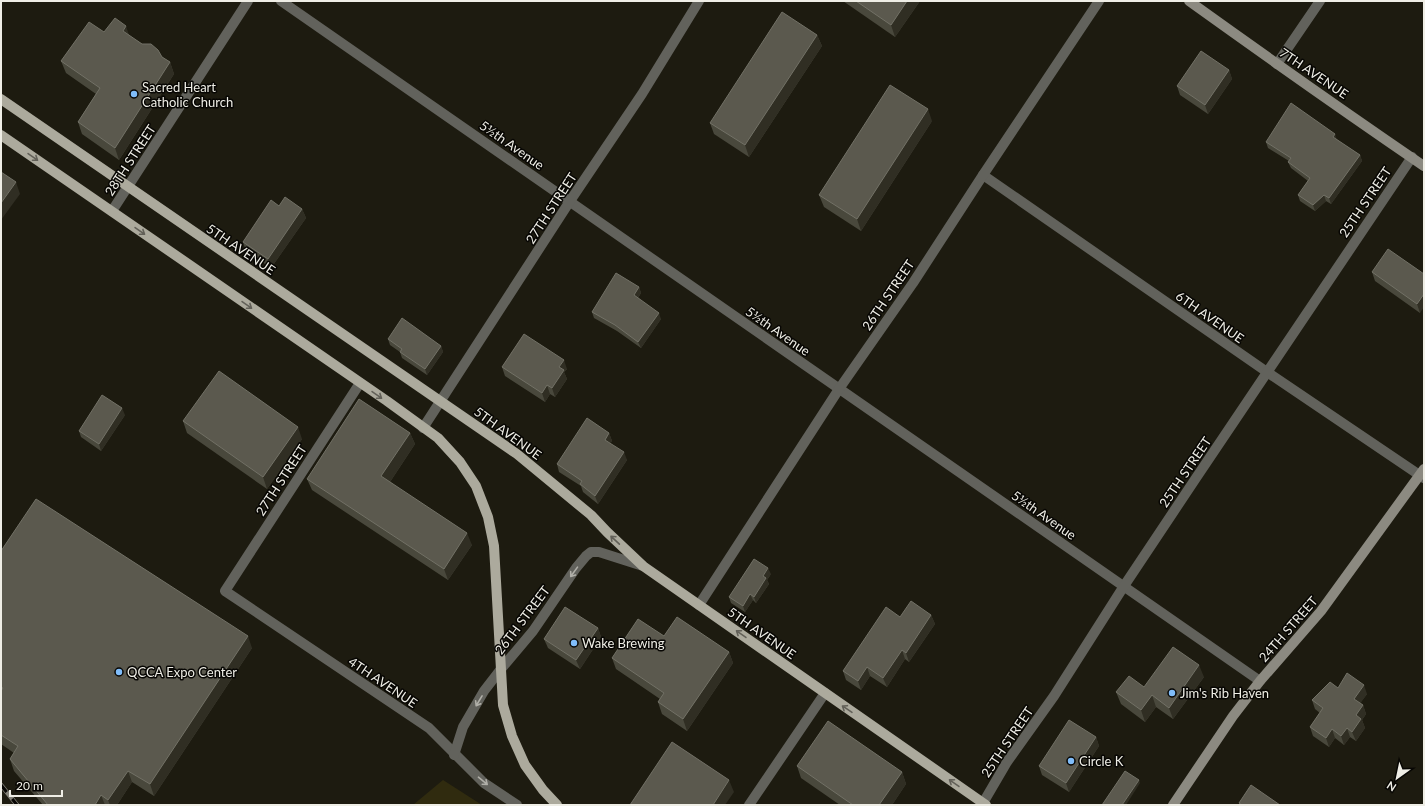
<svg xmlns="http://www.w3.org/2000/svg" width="1425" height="806" font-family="Lato,sans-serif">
<rect width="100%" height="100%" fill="#1d1b10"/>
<polygon fill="#302b0f" points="443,780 482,805 413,805"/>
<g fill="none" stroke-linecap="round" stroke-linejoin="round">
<g stroke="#62625c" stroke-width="10">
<polyline points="281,1 1260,681"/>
<polyline points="1277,64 1320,1"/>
<polyline points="983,175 1267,372 1424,478"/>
<polyline points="112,211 248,1"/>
<polyline points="360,383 225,591 429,728 484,783 517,805"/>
<polyline points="423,428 570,201 642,94 699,1"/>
<polyline points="699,605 839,389 913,283 983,175 1099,1"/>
<polyline points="454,755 463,727 484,691 501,669 533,631 576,568 586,556 591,552 599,552 643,566"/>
<polyline points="983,803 1007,762 1054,696 1124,586 1196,478 1412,157"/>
<polyline points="749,805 825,693"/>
</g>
<g stroke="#8c8a81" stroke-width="10">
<path d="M1189 1C1267 57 1345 112 1424 166"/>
<polyline points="1173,805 1233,716 1260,681 1321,611 1424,469"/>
</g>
<g stroke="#acaa9d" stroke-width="10">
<polyline points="1,99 517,454 591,515 607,532 643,566 986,805"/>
<polyline points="1,135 387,401 438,438 460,462 476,486 488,517 494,546 503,705 512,736 525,765 543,790 557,805"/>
</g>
<g stroke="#838178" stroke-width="4.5">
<polyline id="rail" points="1,785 17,805"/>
</g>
<use href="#rail" stroke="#070603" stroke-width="3" stroke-dasharray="9" stroke-linecap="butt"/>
</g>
<g fill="#49483c">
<polygon points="843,1 920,1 895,37"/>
<polygon points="104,32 130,36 170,62 174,74 119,160 82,134 78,122 96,94 66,73 61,61"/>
<polygon points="817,35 822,46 749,157 714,134 710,123"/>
<polygon points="1229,70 1232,79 1208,114 1180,95 1177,86"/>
<polygon points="932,121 861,231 824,207 819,195"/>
<polygon points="1337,140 1360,155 1362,161 1331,204 1326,201 1315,211 1300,201 1298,195 1308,181 1291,168 1288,162 1289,161 1268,148 1266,142"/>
<polygon points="302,209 306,218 271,268 246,251 243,242"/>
<polygon points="1372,272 1424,274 1420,313 1375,281"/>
<polygon points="639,287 641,293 638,298 661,319 641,348 617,331 594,318 592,312"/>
<polygon points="388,339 441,346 443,352 427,375 402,358 400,352 390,345"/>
<polygon points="502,367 567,369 564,372 567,379 555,397 550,394 545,402 505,376"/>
<polygon points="125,415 101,451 81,437 79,431"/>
<polygon points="183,421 302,439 267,489 187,433"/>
<polygon points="410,433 415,444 390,482 472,545 448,580 312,490 307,479"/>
<polygon points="609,433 612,441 610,443 627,460 598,504 583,492 581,486 559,472 557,464"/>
<polygon points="1,551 252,648 154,796 132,782 117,805 43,805 14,771 10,759 14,753 1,744"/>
<polygon points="771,574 767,580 769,584 756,603 753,600 745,612 731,603 729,597"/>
<polygon points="931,615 935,624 909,662 905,659 887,687 870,676 861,690 846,680 843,671 900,617"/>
<polygon points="598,628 601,637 580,669 548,648 544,639"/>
<polygon points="664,636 729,652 733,663 687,731 662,714 658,702 660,699 616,669 612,658"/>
<polygon points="1204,677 1173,719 1156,707 1145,722 1121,704 1116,692 1144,687"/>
<polygon points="1338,688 1367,694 1360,703 1363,705 1366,714 1362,720 1365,728 1356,741 1350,737 1344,745 1335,738 1329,747 1313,736 1310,727 1320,713 1315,709 1312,700"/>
<polygon points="1096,737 1099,746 1069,792 1042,775 1039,766"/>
<polygon points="797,766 902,772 906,784 892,805 840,805 801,778"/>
</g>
<g fill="#302e23">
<polygon points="907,1 920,1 895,37 891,25"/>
<polygon points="126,26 130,38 123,31"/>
<polygon points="817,35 822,46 749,157 745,145"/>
<polygon points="170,62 174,74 119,160 115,148"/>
<polygon points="1229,70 1232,79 1208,114 1205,105"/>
<polygon points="928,109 932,121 861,231 857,219"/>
<polygon points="1335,134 1337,140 1333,137"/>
<polygon points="1360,155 1362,161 1331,204 1329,198"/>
<polygon points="16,182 20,194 1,220 1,203"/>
<polygon points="1324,195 1326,201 1315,211 1313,205"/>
<polygon points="302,209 306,218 271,268 268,259"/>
<polygon points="639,287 641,293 636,301 634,295"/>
<polygon points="1424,294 1424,307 1420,313 1417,304"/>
<polygon points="659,313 661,319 641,348 638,342"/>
<polygon points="441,346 443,352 427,375 425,369"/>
<polygon points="564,360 567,369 564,372 567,379 555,397 552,388 559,367"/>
<polygon points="547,385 550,394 545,402 542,393"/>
<polygon points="122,408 125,415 101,451 99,444"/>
<polygon points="298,427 302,439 267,489 263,477"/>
<polygon points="410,433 415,444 386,488 381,476"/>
<polygon points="609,433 612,441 608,447 605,440"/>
<polygon points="624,452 627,460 598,504 595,496"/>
<polygon points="467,533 472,545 448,580 444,569"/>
<polygon points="768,568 771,574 767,580 769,584 756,603 754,597 763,576"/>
<polygon points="750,594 753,600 745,612 743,606"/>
<polygon points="931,615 935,624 909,662 906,653"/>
<polygon points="598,628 601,637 580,669 576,660"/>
<polygon points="248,636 252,648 154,796 150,784"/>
<polygon points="902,650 905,659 887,687 883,678"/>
<polygon points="729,652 733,663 687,731 683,719"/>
<polygon points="1199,665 1204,677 1173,719 1169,708"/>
<polygon points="867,667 870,676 861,690 858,681"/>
<polygon points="1364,685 1367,694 1357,708 1354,699"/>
<polygon points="1152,695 1156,707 1145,722 1141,710"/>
<polygon points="1363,705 1366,714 1362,720 1365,728 1356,741 1352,732 1356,715"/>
<polygon points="1347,728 1350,737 1344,745 1341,736"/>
<polygon points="1332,729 1335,738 1329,747 1326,738"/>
<polygon points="1096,737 1099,746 1069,792 1066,783"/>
<polygon points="128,771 132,782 117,805 110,805 108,800"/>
<polygon points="902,772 906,784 892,805 879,805"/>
<polygon points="729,780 734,792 725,805 713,805"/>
<polygon points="1139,780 1140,783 1126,805 1122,805"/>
<polygon points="101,795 105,805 95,805"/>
</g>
<g fill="#5b594e" stroke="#727166">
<polygon points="856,1 907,1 891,25"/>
<polygon points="782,12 817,35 745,145 710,123"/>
<polygon points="115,18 126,26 123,31 142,44 151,44 158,50 162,57 170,62 115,148 78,122 100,88 61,61 89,22 104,32"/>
<polygon points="1201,51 1229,70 1205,105 1177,86"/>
<polygon points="890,85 928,109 857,219 819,195"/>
<polygon points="1291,103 1335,134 1333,137 1360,155 1329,198 1324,195 1313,205 1298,195 1310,178 1288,162 1291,158 1266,142"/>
<polygon points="1,172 16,182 1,203"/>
<polygon points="285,197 302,209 268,259 243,242 271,200 279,206"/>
<polygon points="1388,249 1424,274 1424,294 1417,304 1372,272"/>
<polygon points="616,273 639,287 634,295 659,313 638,342 615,325 592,312"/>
<polygon points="402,318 441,346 425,369 400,352 402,349 388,339"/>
<polygon points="524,334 564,360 559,367 564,370 552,388 547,385 542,393 502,367"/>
<polygon points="219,371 298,427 263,477 183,421"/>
<polygon points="102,395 122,408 99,444 79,431"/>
<polygon points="359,399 410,433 381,476 467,533 444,569 307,479"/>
<polygon points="587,418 609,433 605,440 624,452 595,496 580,484 582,481 557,464"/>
<polygon points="36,499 248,636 150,784 128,771 108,800 101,795 95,805 48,805 10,759 18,746 1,735 1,691 3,688 1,687 1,551"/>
<polygon points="754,559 768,568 763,576 766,578 754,597 750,594 743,606 729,597"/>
<polygon points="911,601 931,615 906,653 902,650 883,678 867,667 858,681 843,671 886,607 900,617"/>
<polygon points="565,607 598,628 576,660 544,639"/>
<polygon points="677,617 729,652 683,719 658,702 664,693 612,658 638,619 664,636"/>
<polygon points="1173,647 1199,665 1169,708 1152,695 1141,710 1116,692 1129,676 1144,687"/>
<polygon points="1347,673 1364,685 1354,699 1363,705 1356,715 1361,719 1352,732 1347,728 1341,736 1332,729 1326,738 1310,727 1323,708 1312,700 1330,682 1338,688"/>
<polygon points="1069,720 1096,737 1066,783 1039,766"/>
<polygon points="828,721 902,772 879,805 853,805 797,766"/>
<polygon points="672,742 729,780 713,805 630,805"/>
<polygon points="1125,771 1139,780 1122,805 1102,805"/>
<polygon points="1251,785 1280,805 1242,805 1239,803"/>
</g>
<defs><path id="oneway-shaft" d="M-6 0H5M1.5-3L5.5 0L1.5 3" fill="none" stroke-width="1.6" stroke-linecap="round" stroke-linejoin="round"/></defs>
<g stroke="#626058">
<use href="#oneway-shaft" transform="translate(33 157) rotate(35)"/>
<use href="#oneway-shaft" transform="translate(140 231) rotate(35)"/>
<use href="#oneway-shaft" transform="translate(247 305) rotate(35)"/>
<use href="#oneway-shaft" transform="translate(377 395) rotate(35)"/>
<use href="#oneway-shaft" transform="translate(615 540) rotate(-137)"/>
<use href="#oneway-shaft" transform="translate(741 634) rotate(-145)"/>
<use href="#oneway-shaft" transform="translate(847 709) rotate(-146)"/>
<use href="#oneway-shaft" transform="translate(954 783) rotate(-145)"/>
</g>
<g stroke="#b0afa8">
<use href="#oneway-shaft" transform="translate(574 572) rotate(126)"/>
<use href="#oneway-shaft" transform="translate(479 701) rotate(121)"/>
<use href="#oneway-shaft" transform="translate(483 781) rotate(40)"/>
</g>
<g fill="#80bdfa" stroke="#070603" stroke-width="1.5">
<circle cx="134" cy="94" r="4"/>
<circle cx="574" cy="643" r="4"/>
<circle cx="119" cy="672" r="4"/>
<circle cx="1172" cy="693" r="4"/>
<circle cx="1071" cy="761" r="4"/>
</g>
<g text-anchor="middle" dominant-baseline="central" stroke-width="3" stroke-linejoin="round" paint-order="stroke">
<g font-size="13" fill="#efeee6" stroke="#070603">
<text transform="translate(1314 73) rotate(34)">7TH AVENUE</text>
<text transform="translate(512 145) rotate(35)">5½th Avenue</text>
<text transform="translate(130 160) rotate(-57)">28TH STREET</text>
<text transform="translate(1365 202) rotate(-56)">25TH STREET</text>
<text transform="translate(551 208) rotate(-57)">27TH STREET</text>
<text transform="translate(241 249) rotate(34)">5TH AVENUE</text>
<text transform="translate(888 295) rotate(-56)">26TH STREET</text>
<text transform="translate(1210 317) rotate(35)">6TH AVENUE</text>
<text transform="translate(778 331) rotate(35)">5½th Avenue</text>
<text transform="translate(508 433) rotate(36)">5TH AVENUE</text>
<text transform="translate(1185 472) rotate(-56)">25TH STREET</text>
<text transform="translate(281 480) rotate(-57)">27TH STREET</text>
<text transform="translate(1044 515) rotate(35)">5½th Avenue</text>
<text transform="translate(522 620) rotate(-53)">26TH STREET</text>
<text transform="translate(1288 629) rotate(-49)">24TH STREET</text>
<text transform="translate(762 633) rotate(35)">5TH AVENUE</text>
<text transform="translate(383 682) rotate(34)">4TH AVENUE</text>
<text transform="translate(1007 742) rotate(-56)">25TH STREET</text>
</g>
<g font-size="13" fill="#efeee6" stroke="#070603" text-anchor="start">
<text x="142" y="87">Sacred Heart<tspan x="142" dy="15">Catholic Church</tspan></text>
<text x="582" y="643">Wake Brewing</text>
<text x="127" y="672">QCCA Expo Center</text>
<text x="1180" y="693">Jim's Rib Haven</text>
<text x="1079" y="761">Circle K</text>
</g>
</g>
<rect width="1425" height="806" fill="none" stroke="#efeee6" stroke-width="4"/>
<g transform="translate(1397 778) rotate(213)" stroke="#070603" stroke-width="3" paint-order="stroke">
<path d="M0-3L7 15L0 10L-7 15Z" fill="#efeee6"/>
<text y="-6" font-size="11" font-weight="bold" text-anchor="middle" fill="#efeee6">N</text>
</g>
<path d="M10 790v6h52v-6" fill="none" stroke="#efeee6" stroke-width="2"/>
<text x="16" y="790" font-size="12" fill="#efeee6" stroke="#070603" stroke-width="3" paint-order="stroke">20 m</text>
</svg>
